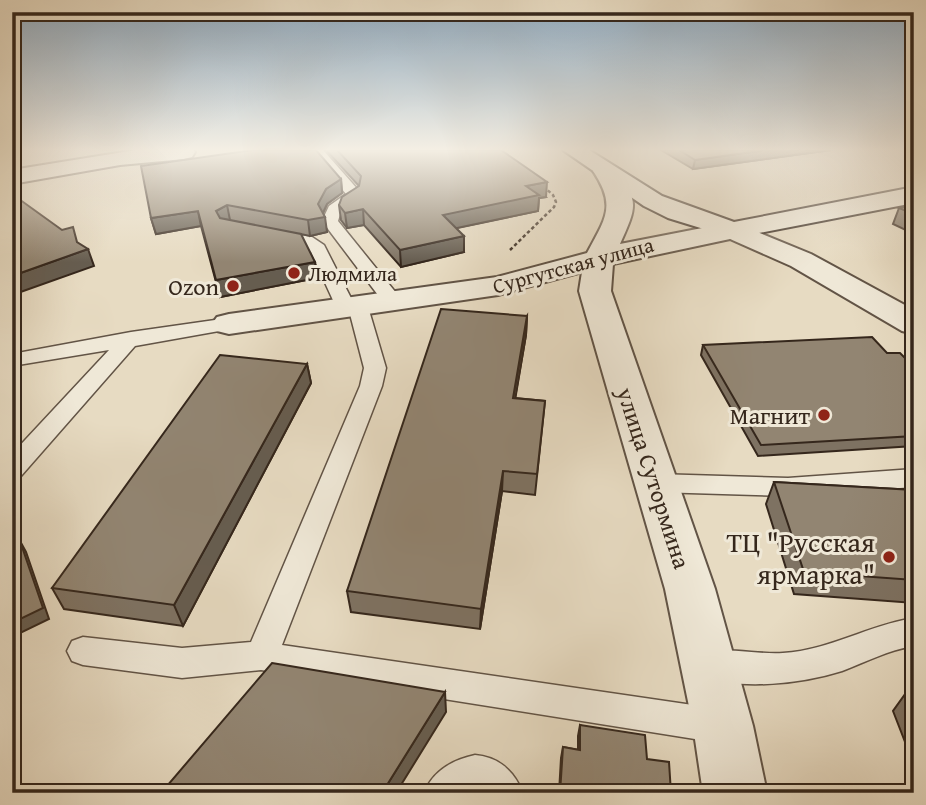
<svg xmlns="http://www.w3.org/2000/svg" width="926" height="805" font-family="'Gentium Book Plus',serif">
<rect width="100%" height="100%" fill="#e7dbc2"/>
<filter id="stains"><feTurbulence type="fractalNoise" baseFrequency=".00286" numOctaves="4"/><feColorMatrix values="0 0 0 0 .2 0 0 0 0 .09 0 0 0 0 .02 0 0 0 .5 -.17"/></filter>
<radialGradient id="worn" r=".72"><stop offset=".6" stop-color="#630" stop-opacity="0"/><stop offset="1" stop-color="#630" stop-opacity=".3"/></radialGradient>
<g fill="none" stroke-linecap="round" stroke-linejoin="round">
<g stroke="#625446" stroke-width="3">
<g id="lane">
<polygon points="310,150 323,150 360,192 359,199 341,211 338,221 401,299 403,303 401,307 387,307 322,221 329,206 346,194"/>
<polygon points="275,231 312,237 324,245 353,302 365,303 368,307 386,368 382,386 282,645 720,709 732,714 738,726 732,738 720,743 261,670 182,678 83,665 72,661 67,651 72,641 83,637 182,648 251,642 360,386 364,368 350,314 340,313 337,309 311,252 301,245 269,239 267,236"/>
<polygon points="229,318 236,320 239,324 236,328 135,346 21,476 12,479 12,454 109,350 12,366 12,354 131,332"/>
<polygon points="914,469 914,487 788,496 656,492 647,490 643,483 647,476 656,474 788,478"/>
<path d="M914 618V646C888 650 866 662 842 671 801 684 738 691 697 675L693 665 697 655C723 645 756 655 783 653 830 650 869 625 914 618Z"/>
<path d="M475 755C499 757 514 771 523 793H424C433 771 452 760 475 755Z"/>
</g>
</g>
<g stroke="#625446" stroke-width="4">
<g id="street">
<polygon points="136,150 194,150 195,152 192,157 184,159 120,165 12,184 12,170"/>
<path d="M605 164 613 166C640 201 637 206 620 244L733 222 811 254 914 310V334L902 331 791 266 730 239 613 264 611 291 715 589 753 726 767 793H703L693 726 665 589 579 291 582 272 498 295 229 334 217 331 212 324 217 317 229 314 497 277 587 253C605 219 617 206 593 171L597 166Z"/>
</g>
</g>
<g stroke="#35271c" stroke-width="4">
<polygon id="secondary" points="563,150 589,150 662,196 734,222 914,187 914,203 733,238 668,218 644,206"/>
</g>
<polyline stroke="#35271c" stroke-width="2.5" stroke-dasharray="3.5 2.5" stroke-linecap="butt" points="510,250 554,207 556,202 553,195 542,185"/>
<use href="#lane" fill="#efe8d7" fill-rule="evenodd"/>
<use href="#street" fill="#efe8d7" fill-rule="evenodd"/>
<use href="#secondary" fill="#efe8d7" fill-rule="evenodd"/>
</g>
<g fill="#7e7262" stroke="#35271c" stroke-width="2">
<polygon points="326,150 501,150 546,197 539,198 538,211 456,228 464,252 401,267 364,225 347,228 341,220 339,205 359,186"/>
<polygon points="661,150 831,150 693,169"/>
<polygon points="341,179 342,193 327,204 323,213 327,232 310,236 301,234 317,278 220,297 201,226 156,234 151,218"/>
<polygon points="914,205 914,234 893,224 899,208"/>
<polygon points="527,316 526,335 515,398 545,401 535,495 502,491 480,629 351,612 347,591"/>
<polygon points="703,345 887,353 914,367 914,446 758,456 701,355"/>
<polygon points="307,364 311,383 183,626 64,609 52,588"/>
<polygon points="774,482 914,490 914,603 794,594 766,504"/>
<polygon points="913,683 914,683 914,765 893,711"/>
<polygon points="580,725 647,759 671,793 559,793 561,758 563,747 578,750 578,736"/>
</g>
<g fill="#665d50" stroke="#35271c" stroke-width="2">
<polygon points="766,150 831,150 693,169 695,160"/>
<polygon points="341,179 342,193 327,204 321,217 325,217 327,232 310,236 308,220 326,189"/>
<polygon points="547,182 546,197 539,198 538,211 443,231 443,215 526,186"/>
<polygon points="227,205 230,220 220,227 216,211"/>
<polygon points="363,209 364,225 347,228 345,213"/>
<polygon points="198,211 201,226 156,234 151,218"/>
<polygon points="464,236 464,252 401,267 400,250"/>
<polygon points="88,249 94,266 12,295 12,276"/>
<polygon points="315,262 317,278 220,297 216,280"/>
<polygon points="527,316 526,335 512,418 513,398"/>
<polygon points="307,364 311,383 183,626 174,605"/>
<polygon points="503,471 502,491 480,629 481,609"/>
<polygon points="20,541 26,552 49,619 12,637 12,623"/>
<polygon points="445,692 446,712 396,793 382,793"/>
</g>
<g fill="#928572" stroke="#35271c" stroke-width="2">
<polygon points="253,150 316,150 341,179 326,189 318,204 325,217 308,220 227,205 216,211 220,218 301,234 315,262 216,280 198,211 151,218 141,166"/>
<polygon points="337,150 501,150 547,182 526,186 539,195 443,215 464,236 400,250 363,209 345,213 339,205 342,197 359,186 361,176"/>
<polygon points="679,150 766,150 695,160"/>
<polygon points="12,194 62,230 73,227 77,242 88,249 12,276"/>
<polygon points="914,205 914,214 899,208"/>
<polygon points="441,309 527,316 513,398 545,401 537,474 503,471 481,609 347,591"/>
<polygon points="872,337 887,353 900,353 914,367 914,436 761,445 703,345"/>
<polygon points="220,355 307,364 174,605 52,588"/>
<polygon points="774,482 914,490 914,580 804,572"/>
<polygon points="20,541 43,608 12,623 12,544"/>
<polygon points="272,663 445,692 382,793 161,793"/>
<polygon points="580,725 645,735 647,759 669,762 671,793 560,793 563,747 580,750"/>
</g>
<linearGradient id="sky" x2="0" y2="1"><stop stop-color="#8fabc2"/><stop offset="0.57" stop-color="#f4efe4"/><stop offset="1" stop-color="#f4efe4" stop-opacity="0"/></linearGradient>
<rect width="926" height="262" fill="url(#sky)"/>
<g fill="#8f2418" stroke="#efe8d7" stroke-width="2.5">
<circle cx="294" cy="273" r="7"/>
<circle cx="233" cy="286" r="7"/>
<circle cx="824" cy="415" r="7"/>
<circle cx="889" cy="557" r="7"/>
</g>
<g text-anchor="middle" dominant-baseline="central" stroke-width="6" stroke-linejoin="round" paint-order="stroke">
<g font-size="21" fill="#35271c" stroke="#efe8d7">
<text transform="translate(573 265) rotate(-15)">Сургутская улица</text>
</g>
<g font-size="21" fill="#35271c" stroke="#efe8d7" text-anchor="start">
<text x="308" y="273">Людмила</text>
</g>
<g font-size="24" fill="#35271c" stroke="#efe8d7" text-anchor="end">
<text x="219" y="286">Ozon</text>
<text x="810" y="415">Магнит</text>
</g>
<g font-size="24" fill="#35271c" stroke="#efe8d7">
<text transform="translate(654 478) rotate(72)">улица Сутормина</text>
</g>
<g font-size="28" fill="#35271c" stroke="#efe8d7" text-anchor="end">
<text x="875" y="541">ТЦ "Русская<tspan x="875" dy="32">ярмарка"</tspan></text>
</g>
</g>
<rect width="926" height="805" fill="none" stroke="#e7dbc2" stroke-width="42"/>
<rect x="14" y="14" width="898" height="777" fill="none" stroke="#35271c" stroke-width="3.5"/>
<rect x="21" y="21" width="884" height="763" fill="none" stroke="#35271c" stroke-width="2"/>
<rect width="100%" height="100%" filter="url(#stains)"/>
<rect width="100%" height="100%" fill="url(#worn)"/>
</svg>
